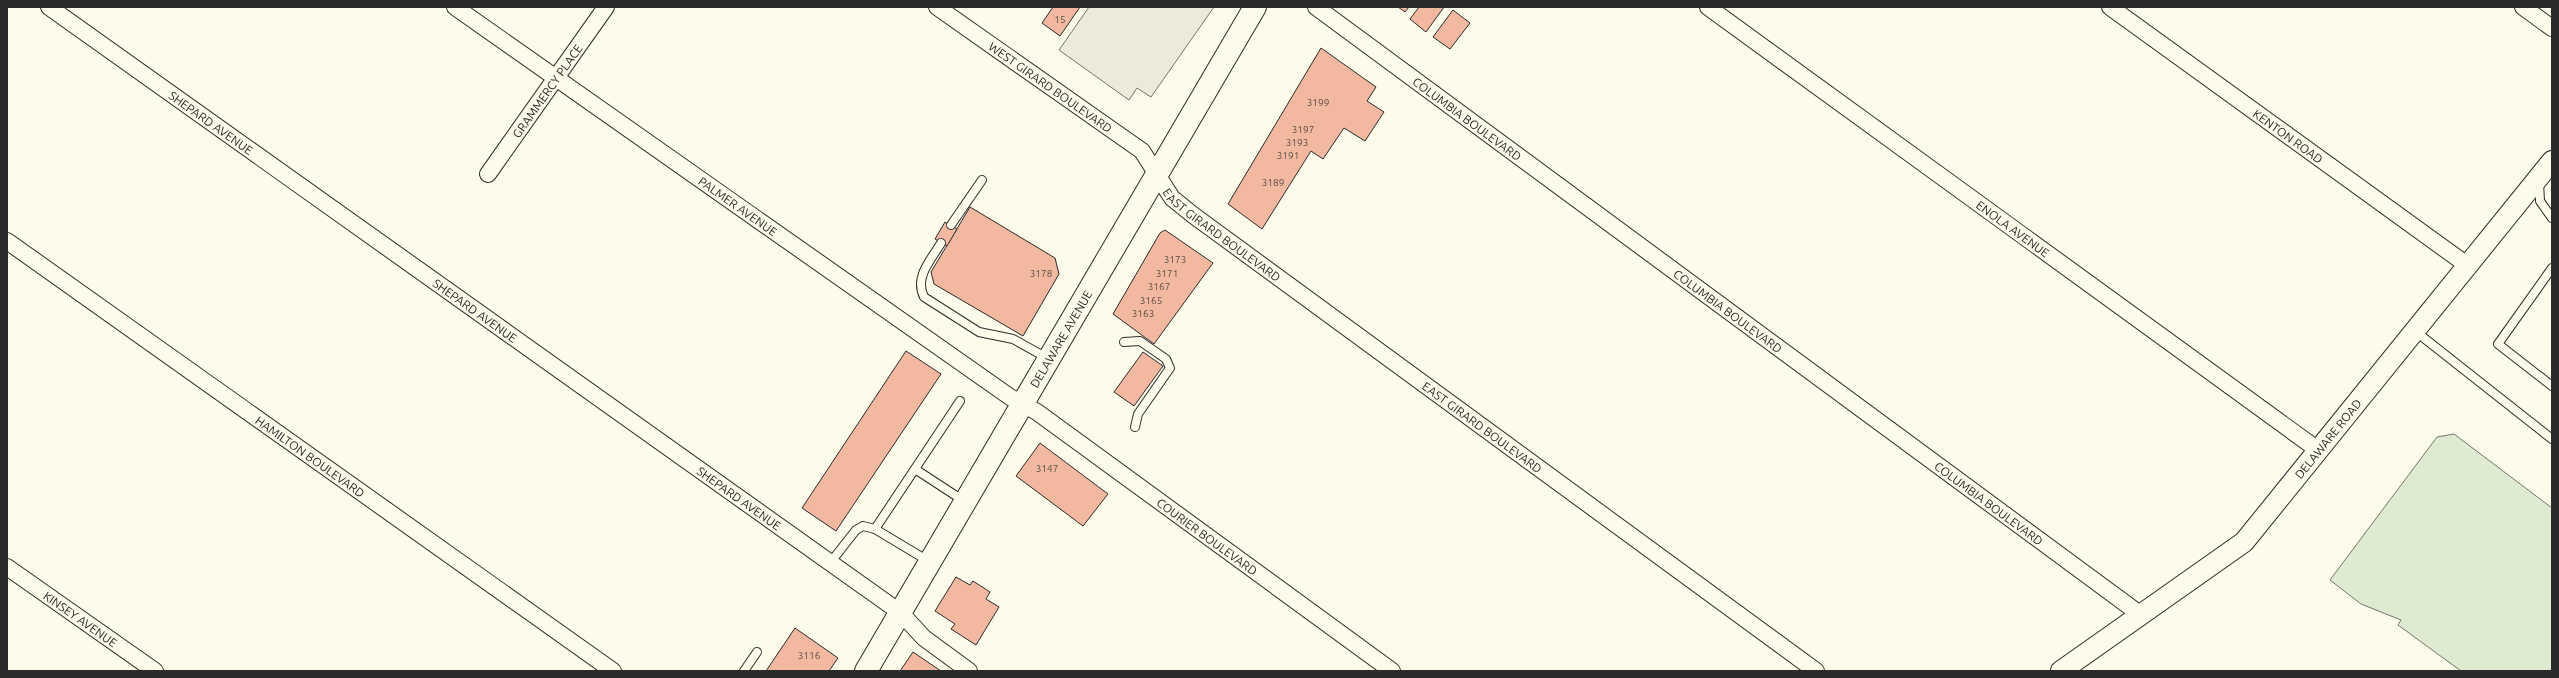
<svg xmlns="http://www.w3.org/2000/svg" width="2559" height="678" font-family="Ubuntu,sans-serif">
<rect width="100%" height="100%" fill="#fdfbea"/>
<polygon fill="#deebd1" stroke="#74746e" points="2454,434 2552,508 2552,671 2461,671 2398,625 2401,620 2361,604 2330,580 2437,437"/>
<polygon fill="#eceadb" stroke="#74746e" points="1089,7 1214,7 1151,97 1137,88 1129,100 1059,50"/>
<g fill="#f2b8a0" stroke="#2b2b2b">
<polygon points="1053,7 1080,7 1060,36 1042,23"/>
<polygon points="1398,7 1409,7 1405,12"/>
<polygon points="1419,7 1444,7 1426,32 1410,19"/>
<polygon points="1453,10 1470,23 1450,49 1433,37"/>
<polygon points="1321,48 1376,87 1367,101 1384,112 1365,141 1344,128 1323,159 1311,151 1262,229 1228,204"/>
<polygon points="970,207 1055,258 1059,274 1023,336 934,284 931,272"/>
<polygon points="945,222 957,229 947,246 935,239"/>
<polygon points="1165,230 1213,263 1154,344 1113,314 1160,233"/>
<polygon points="906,351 941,374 836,531 802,508"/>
<polygon points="1143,352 1163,366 1134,406 1114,392"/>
<polygon points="1040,443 1108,494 1083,526 1016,476"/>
<polygon points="956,577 970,585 973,581 990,592 986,599 999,607 976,645 951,629 955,624 935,611"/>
<polygon points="795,628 838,658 829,671 766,671"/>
<polygon points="913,652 941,671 900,671"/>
</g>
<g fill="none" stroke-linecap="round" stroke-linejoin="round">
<g stroke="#2b2b2b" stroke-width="10">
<g id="service">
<polyline points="2539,183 2540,201 2552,218"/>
<polyline points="951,225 982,180"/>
<path d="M941 243C931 260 914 277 924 297L979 332 1013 339 1049 359"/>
<polyline points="2552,268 2498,344 2552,386"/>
<polyline points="2415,331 2552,439"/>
<polyline points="1124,342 1140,341 1166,359 1170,368 1138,414 1135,427"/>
<polyline points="915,469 964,501"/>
<polyline points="875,529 960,401"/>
<polyline points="830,563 856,530 863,526 875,529 930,562"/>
<polyline points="744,671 757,652"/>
</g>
</g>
<g stroke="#2b2b2b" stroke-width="18">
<g id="minor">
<path id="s1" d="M49 7 901 613 924 638 969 671"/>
<path id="s2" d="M455 7 1010 397 1037 412 1392 671"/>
<path id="s3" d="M937 7 1142 151 1172 198 1193 215 1816 671"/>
<path id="s4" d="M1316 7 2141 615"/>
<path id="s5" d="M1708 7 2318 450"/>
<path id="s6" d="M2110 7 2467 265"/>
<polyline points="2523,7 2552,28"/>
<path id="s7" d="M488 174 606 7"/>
<path id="s8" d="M7 241 613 671"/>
<path id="s9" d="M7 567 155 671"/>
</g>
</g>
<g stroke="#2b2b2b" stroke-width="22">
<g id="tertiary">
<path id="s10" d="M2061 671 2244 542 2552 161"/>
</g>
</g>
<g stroke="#2b2b2b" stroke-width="24">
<g id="primary">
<path id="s11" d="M866 671 1255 7"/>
</g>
</g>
<use href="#service" stroke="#fdfbea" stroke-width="8"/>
<use href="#minor" stroke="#fdfbea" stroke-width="16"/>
<use href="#tertiary" stroke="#fdfbea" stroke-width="20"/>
<use href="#primary" stroke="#fdfbea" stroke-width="22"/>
</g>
<g text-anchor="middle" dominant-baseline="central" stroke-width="3" stroke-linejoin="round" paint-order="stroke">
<g font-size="10" fill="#5d4e48">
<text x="1060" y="19">15</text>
<text x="1318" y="102">3199</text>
<text x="1303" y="129">3197</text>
<text x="1297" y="142">3193</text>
<text x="1288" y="155">3191</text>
<text x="1273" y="182">3189</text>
<text x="1175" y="259">3173</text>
<text x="1041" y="273">3178</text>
<text x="1167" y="273">3171</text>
<text x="1159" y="286">3167</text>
<text x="1151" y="300">3165</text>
<text x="1143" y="313">3163</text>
<text x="1047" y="468">3147</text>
<text x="809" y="655">3116</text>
</g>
<g font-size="12" fill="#2b2b2b" stroke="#fdfbea">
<text stroke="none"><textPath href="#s3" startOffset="139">WEST GIRARD BOULEVARD</textPath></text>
<text stroke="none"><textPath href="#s7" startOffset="102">GRAMMERCY PLACE</textPath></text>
<text stroke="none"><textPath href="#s4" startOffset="188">COLUMBIA BOULEVARD</textPath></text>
<text stroke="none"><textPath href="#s1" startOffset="199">SHEPARD AVENUE</textPath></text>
<text stroke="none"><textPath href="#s6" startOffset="220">KENTON ROAD</textPath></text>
<text stroke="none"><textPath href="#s2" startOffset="346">PALMER AVENUE</textPath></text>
<text stroke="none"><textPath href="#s5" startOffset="377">ENOLA AVENUE</textPath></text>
<text stroke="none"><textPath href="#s3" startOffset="368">EAST GIRARD BOULEVARD</textPath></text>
<text stroke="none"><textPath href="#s1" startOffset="523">SHEPARD AVENUE</textPath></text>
<text stroke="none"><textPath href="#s4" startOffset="512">COLUMBIA BOULEVARD</textPath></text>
<text stroke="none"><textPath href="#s11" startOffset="385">DELAWARE AVENUE</textPath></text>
<text stroke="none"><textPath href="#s3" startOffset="692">EAST GIRARD BOULEVARD</textPath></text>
<text stroke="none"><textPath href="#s10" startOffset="357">DELAWARE ROAD</textPath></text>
<text stroke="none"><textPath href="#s8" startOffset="372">HAMILTON BOULEVARD</textPath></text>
<text stroke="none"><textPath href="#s1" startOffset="847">SHEPARD AVENUE</textPath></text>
<text stroke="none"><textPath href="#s4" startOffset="836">COLUMBIA BOULEVARD</textPath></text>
<text stroke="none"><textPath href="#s2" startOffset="920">COURIER BOULEVARD</textPath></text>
<text stroke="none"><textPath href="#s9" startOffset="90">KINSEY AVENUE</textPath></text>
</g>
</g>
<rect width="2559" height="678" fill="none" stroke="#2b2b2b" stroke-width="16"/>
</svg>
